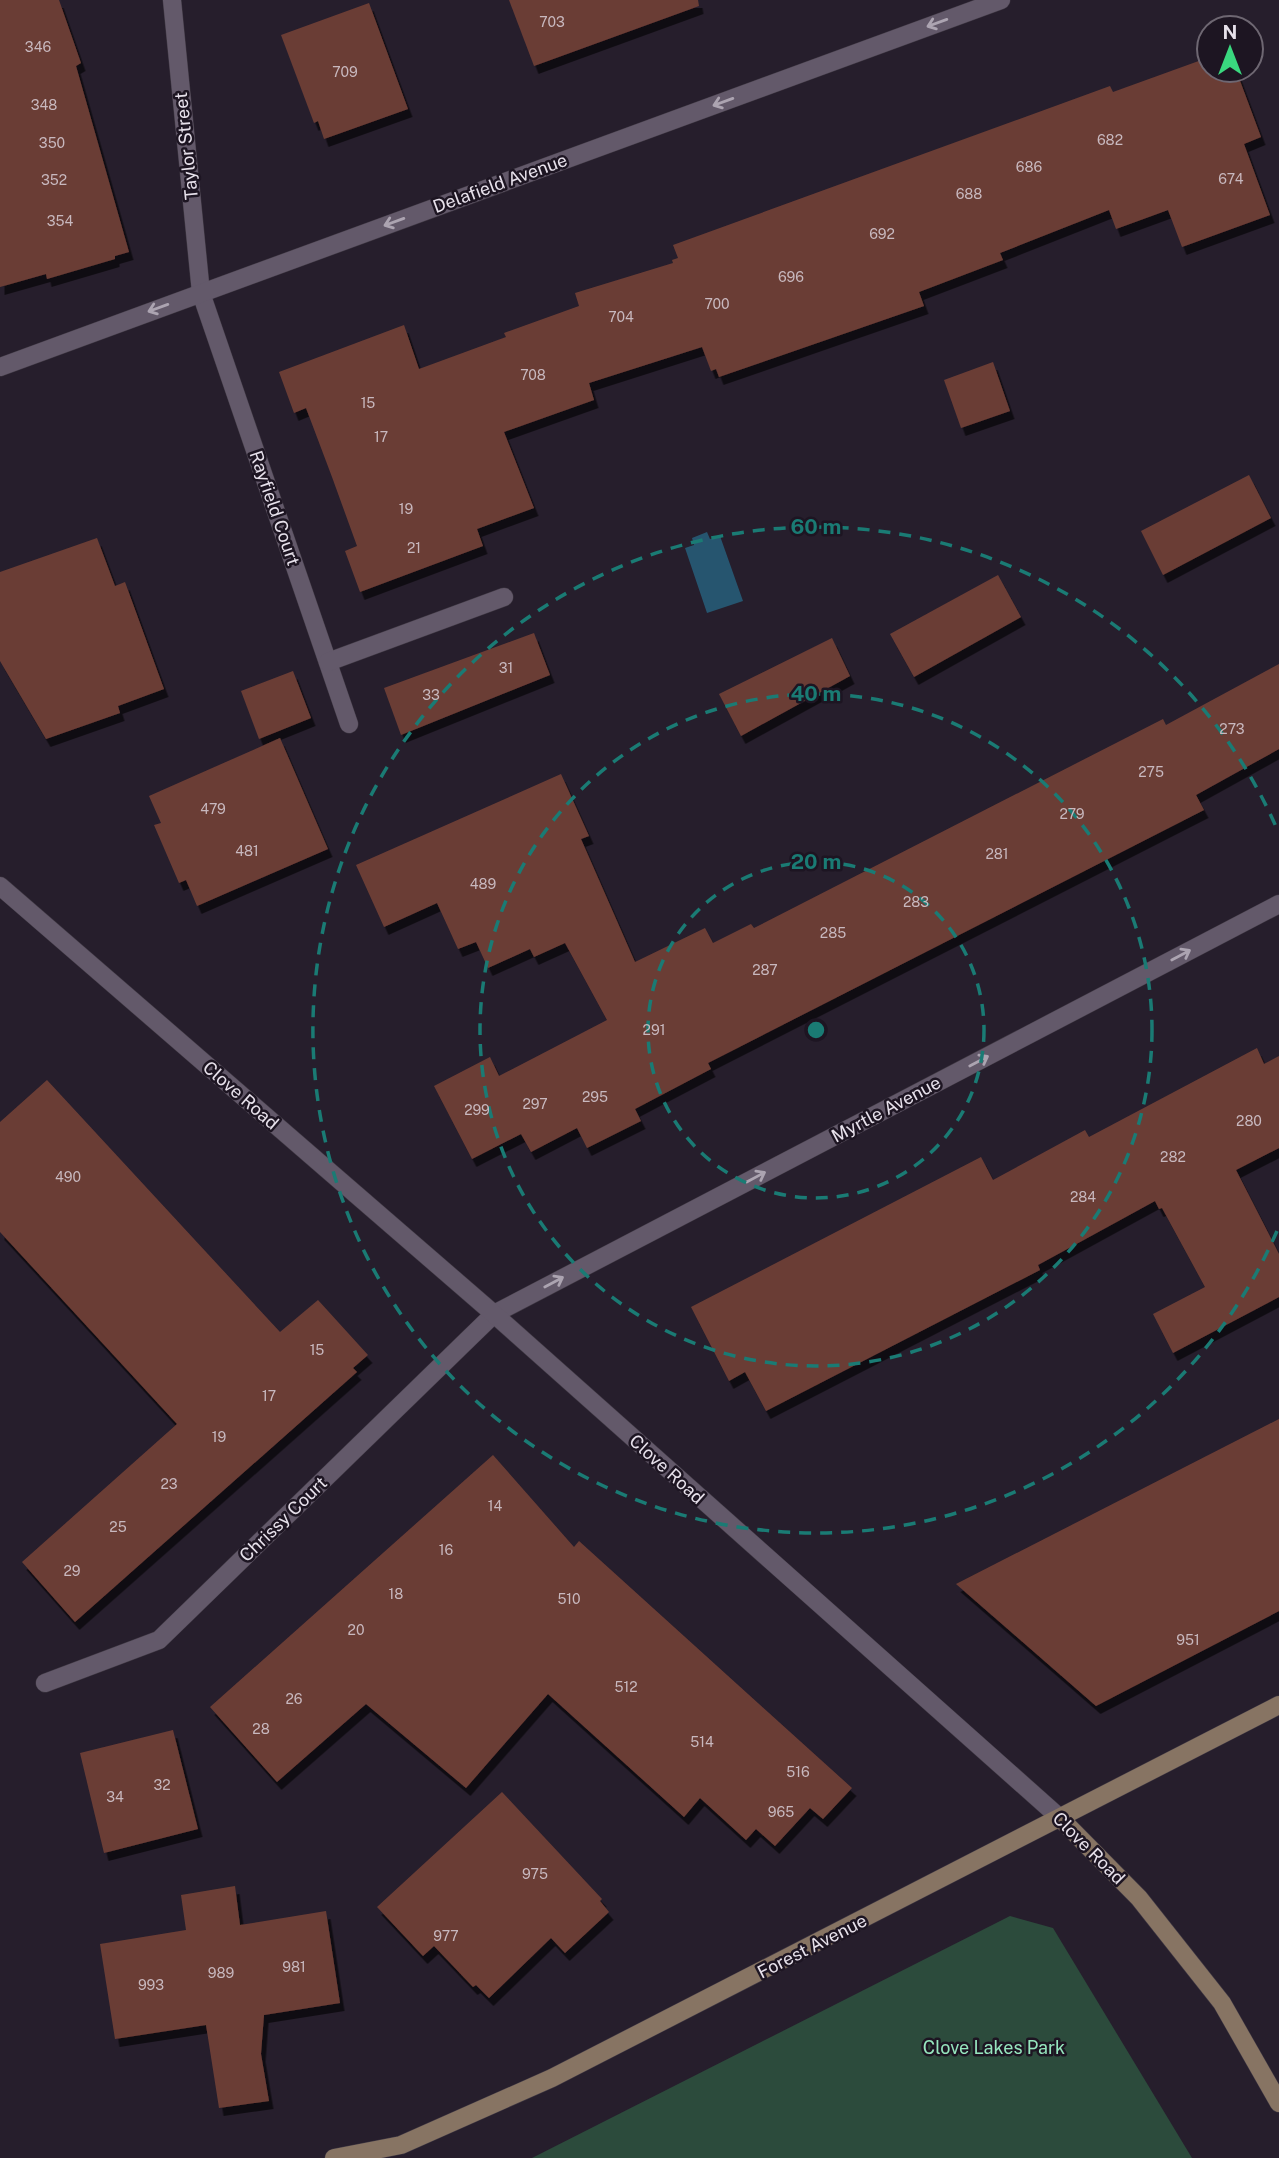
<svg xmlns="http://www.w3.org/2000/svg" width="1279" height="2158" font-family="'Public Sans',sans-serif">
<defs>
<filter id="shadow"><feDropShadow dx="4.5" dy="8" stdDeviation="0" flood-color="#0009"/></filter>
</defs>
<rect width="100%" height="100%" fill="#261e2c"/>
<polygon fill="#2c4b3c" points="1010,1916 1053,1928 1192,2158 532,2158"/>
<polygon fill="#26556f" points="707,532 710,539 720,536 743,601 707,613 685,548 694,545 692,538"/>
<g fill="#6b3d35" filter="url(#shadow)">
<polygon points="0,0 59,0 81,63 76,66 129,252 115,256 115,259 47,279 46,274 0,287"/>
<polygon points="509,0 698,0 699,6 534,66"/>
<polygon points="369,3 408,109 324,139 318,121 314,123 281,35"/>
<polygon points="1207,58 1209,70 1236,70 1261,137 1244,144 1270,215 1182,247 1168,210 1116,229 1109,210 1000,253 1003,260 919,292 924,306 719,377 716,369 711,371 702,347 589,383 594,400 504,432 534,508 477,529 483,546 360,592 345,551 357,546 332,477 306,408 294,413 279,372 404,325 419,369 506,337 504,333 579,306 575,293 673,263 672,260 678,258 673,245 1110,86 1113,92"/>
<polygon points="993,362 1010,411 961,428 944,380"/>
<polygon points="1249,475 1271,518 1163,575 1141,531"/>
<polygon points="97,538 115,586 125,582 164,689 118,706 120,713 46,739 0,661 0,572"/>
<polygon points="998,575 1021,617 914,677 890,634"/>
<polygon points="534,633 550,675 401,735 384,688"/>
<polygon points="832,638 850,676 741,736 719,694"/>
<polygon points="1279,664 1279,749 1196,795 1204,810 708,1063 711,1069 635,1109 641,1121 587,1148 577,1128 531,1152 521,1134 472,1159 434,1086 490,1057 499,1076 607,1020 565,943 534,957 530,949 488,968 476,942 458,949 437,903 384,927 356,865 561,774 589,836 581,839 635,962 705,928 713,943 751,924 754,928 1163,719 1166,725"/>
<polygon points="293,671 311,718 259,739 241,691"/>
<polygon points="280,738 328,849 197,906 186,880 179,883 154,825 161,823 149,796"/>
<polygon points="1257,1048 1264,1064 1279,1056 1279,1148 1236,1170 1279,1254 1279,1297 1173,1353 1153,1314 1205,1287 1162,1208 1159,1209 1155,1201 1038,1265 1040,1270 766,1411 745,1372 729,1381 691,1307 981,1157 993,1180 1085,1130 1089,1137"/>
<polygon points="47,1080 280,1332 318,1300 368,1355 353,1368 357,1372 75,1622 22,1562 177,1424 0,1232 0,1122"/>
<polygon points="1279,1419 1279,1611 1096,1706 956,1584"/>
<polygon points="493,1455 574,1547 579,1541 852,1788 823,1819 810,1808 775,1846 756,1829 746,1840 700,1798 684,1817 548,1694 466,1788 366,1704 277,1782 210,1707"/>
<polygon points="173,1730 198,1829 104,1853 80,1753"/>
<polygon points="502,1792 602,1899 600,1901 609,1912 565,1953 551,1938 489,1998 476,1985 473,1987 434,1946 423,1956 377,1907"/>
<polygon points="235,1886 240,1925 326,1911 340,2003 264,2015 261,2054 269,2101 219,2108 206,2025 115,2039 100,1944 186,1930 181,1895"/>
</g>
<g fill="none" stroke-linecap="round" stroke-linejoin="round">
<g stroke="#3f3843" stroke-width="19">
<g id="minor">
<polyline points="172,0 201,293 349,724"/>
<polyline points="0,367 1001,0"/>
<polyline points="328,662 504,597"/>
<polyline points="45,1683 159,1640 494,1314 1279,904"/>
</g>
</g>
<g stroke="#3f3843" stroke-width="19">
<polyline id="tertiary" points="0,886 494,1314 1060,1818"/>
</g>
<g stroke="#3f3843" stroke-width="19">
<g id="secondary">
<polyline points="1060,1818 1139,1898 1222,2003 1279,2103"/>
<polyline points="334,2158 401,2145 552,2078 1279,1705"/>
</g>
</g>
<use href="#minor" stroke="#63596a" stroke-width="18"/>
<use href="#tertiary" stroke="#63596a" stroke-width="18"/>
<use href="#secondary" stroke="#877463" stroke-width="18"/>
</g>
<defs><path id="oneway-shaft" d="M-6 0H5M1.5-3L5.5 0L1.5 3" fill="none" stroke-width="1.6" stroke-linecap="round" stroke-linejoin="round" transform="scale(1.75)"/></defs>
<g stroke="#aca4b1">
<use href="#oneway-shaft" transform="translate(937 23) rotate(160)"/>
<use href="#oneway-shaft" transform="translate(723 102) rotate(160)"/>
<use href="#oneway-shaft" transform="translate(394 222) rotate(160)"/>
<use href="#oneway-shaft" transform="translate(158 308) rotate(160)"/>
<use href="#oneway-shaft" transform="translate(1181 955) rotate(-28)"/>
<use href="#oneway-shaft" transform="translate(979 1061) rotate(-28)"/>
<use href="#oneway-shaft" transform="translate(756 1177) rotate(-28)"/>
<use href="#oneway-shaft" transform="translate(554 1282) rotate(-28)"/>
</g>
<g fill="none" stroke="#1a7b74" stroke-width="3.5" stroke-dasharray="12 9">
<circle cx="816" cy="1030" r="168"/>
<circle cx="816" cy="1030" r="336"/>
<path d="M1277 1231A503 503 0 1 1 1277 829"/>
</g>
<g text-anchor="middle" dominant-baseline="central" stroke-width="5" stroke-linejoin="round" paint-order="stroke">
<g font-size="14" fill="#c8b8be">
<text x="552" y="22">703</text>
<text x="38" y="47">346</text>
<text x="345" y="72">709</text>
<text x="44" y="105">348</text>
<text x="1110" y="140">682</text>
<text x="52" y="143">350</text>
<text x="1029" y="167">686</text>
<text x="1231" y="179">674</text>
<text x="54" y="180">352</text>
<text x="969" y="194">688</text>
<text x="60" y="221">354</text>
<text x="882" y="234">692</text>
<text x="791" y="277">696</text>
<text x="717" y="304">700</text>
<text x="621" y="317">704</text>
<text x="533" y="375">708</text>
<text x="368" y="403">15</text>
<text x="381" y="437">17</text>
<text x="406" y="509">19</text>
<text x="414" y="548">21</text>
<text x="506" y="668">31</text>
<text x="431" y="695">33</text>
<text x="1232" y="729">273</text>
<text x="1151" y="772">275</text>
<text x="213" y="809">479</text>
<text x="1072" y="814">279</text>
<text x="247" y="851">481</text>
<text x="997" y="854">281</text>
<text x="483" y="884">489</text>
<text x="916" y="902">283</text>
<text x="833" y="933">285</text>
<text x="765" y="970">287</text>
<text x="654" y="1030">291</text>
<text x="595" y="1097">295</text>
<text x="535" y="1104">297</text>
<text x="477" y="1110">299</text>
<text x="1249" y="1121">280</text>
<text x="1173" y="1157">282</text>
<text x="68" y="1177">490</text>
<text x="1083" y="1197">284</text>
<text x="317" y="1350">15</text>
<text x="269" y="1396">17</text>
<text x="219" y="1437">19</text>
<text x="169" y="1484">23</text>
<text x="495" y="1506">14</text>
<text x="118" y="1527">25</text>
<text x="446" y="1550">16</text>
<text x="72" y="1571">29</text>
<text x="396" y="1594">18</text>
<text x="569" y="1599">510</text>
<text x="356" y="1630">20</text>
<text x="1188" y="1640">951</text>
<text x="626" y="1687">512</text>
<text x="294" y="1699">26</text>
<text x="261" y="1729">28</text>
<text x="702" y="1742">514</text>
<text x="798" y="1772">516</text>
<text x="162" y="1785">32</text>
<text x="115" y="1797">34</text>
<text x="781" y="1812">965</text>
<text x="535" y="1874">975</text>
<text x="446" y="1936">977</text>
<text x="294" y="1967">981</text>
<text x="221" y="1973">989</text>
<text x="151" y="1985">993</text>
</g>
<g font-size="18" fill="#e7e1eb" stroke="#1d1522">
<text transform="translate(186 146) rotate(-96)">Taylor Street</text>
<text transform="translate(500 183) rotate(-20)">Delafield Avenue</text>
<text transform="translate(275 508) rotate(71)">Rayfield Court</text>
<text transform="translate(241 1095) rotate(41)">Clove Road</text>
<text transform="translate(886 1109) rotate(-28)">Myrtle Avenue</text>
<text transform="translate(667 1469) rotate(42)">Clove Road</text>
<text transform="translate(283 1519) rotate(-44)">Chrissy Court</text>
<text transform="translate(1089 1848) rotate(45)">Clove Road</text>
<text transform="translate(812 1946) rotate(-27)">Forest Avenue</text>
</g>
<g font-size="18" fill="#96e6be" stroke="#1d1522">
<text x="994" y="2047">Clove Lakes Park</text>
</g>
</g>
<circle cx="816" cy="1030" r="10" fill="#1a7b74" stroke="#1d1522" stroke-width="3.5"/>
<g font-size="21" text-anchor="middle" font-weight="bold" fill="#1a7b74" stroke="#1d1522" stroke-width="5" stroke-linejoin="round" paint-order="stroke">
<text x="816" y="534">60 m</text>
<text x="816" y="701">40 m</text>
<text x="816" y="869">20 m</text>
</g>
<g transform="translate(1230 49)"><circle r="33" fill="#1d1522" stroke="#6e6772" stroke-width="2"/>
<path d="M0-5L12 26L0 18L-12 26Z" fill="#3ad77f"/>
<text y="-10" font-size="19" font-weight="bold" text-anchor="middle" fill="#e7e1eb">N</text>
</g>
</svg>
